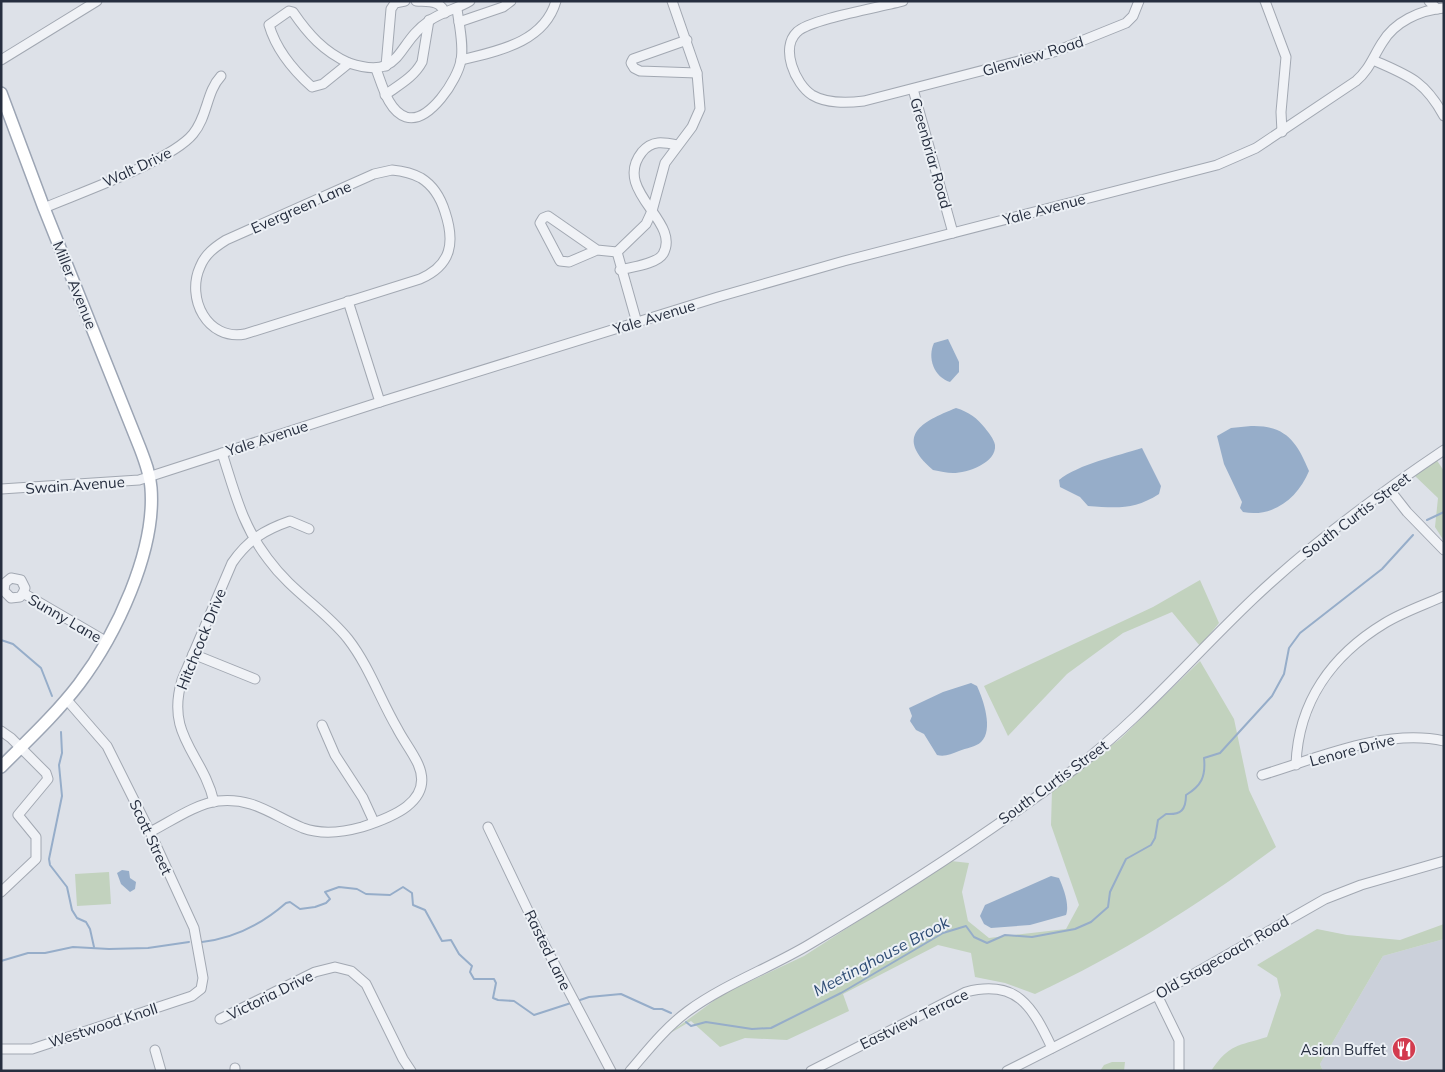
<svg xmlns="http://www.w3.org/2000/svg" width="1445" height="1072" font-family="Mulish,sans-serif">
<rect width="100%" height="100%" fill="#dde1e8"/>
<polygon fill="#cbd0da" points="1444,939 1444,1071 1323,1071 1320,1064 1383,956"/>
<g fill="#c2d2be">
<polygon points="1436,459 1444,471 1444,541 1435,527 1438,498 1414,475"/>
<polygon points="1200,580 1219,623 1200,646 1172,612 1123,633 1067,674 1008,736 984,686 1153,607"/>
<path d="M1200 661 1234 719 1249 790 1276 847C1200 904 1121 954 1035 994L1005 983 975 977 971 953 938 945 843 994 849 1011 787 1040 745 1038 720 1047 691 1021 667 1035 723 994 804 956 951 861 969 863 962 892 968 921 989 938 1066 929 1079 905 1051 825 1052 790 1120 739Z"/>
<polygon points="109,872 111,904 77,906 75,874"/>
<path d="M1444 924V939L1383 956 1320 1064 1323 1071H1211C1229 1044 1238 1046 1267 1037L1281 995 1277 978 1257 965 1317 929 1347 935 1400 940Z"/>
<polygon points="1112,1062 1125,1062 1124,1071 1100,1071 1104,1065"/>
</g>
<g fill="#96adc9">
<path d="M948 339 959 362V372L950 382C934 377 927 358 934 343Z"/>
<path d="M956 408C969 412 977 418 985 428 988 432 994 439 995 445 997 463 967 473 953 473 947 473 940 471 933 470 894 436 921 422 956 408Z"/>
<path d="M1251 426C1286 425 1297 442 1309 471 1298 498 1273 518 1243 512L1240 508 1242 502 1224 464 1217 436 1231 428Z"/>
<path d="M1142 448 1161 486 1159 494C1134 510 1117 508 1088 506L1080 497 1060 487 1059 480C1079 464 1117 456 1142 448Z"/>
<path d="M971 683 977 686C983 699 994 730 981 742 976 747 966 748 959 751 951 754 945 757 937 755L924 734 916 730 910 721 912 716 909 708 943 692Z"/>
<polygon points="122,870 129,871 130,878 136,882 135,889 130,892 121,884 117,873"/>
<path d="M1051 876 1059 878C1063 887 1070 905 1066 915L1030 925 991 928 984 924 980 916 985 905Z"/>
</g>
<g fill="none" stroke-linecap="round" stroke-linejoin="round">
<g stroke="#96adc9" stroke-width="2">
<polyline points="1427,520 1444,512"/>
<polyline points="1,640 13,644 41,668 52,696"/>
<polyline points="61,732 62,753 59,765 62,796 49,859 50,865 67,887 72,910 77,918 86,922 90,929 94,947"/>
<path d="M202 942C235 938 261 925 286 903L290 902 300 909 315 907 326 903 330 899 325 892 339 887 357 889 366 894 390 895 403 887 412 893 413 905 425 910 442 941 451 940 459 954 472 966 470 972 474 979H494L496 983 493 998 498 1000 514 1001 534 1015 571 1003"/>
<polyline points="1,961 28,953 45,953 73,947 109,949 148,948 189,942"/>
<polyline points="577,1001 589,997 621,994 654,1009 662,1009 671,1013"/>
<path d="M686 1022 691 1026 706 1022 752 1029 771 1028 841 993 943 933 966 926 974 937 987 943 1005 935 1032 937 1075 929 1091 922 1108 907 1110 892 1126 859 1151 845 1155 838 1158 820 1166 814C1181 815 1186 810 1186 795 1201 786 1206 777 1204 758L1220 753 1272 696 1284 674 1289 648 1300 633 1382 569 1413 535"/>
</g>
<g stroke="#a2a8b2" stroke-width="11">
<g id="minor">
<path d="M416 1C429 2 440 0 445 13"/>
<path d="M903 1C882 7 810 19 797 32 780 48 795 84 812 95 827 104 847 103 864 101L1054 52 1126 23 1133 16 1139 1"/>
<polyline points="1265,1 1286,57 1281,112 1282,132"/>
<polyline points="1429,1 1437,9"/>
<path d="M289 11 293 12C308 34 324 52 349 63L323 84 312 87C293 70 276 49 269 25Z"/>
<polyline points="459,22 503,7 511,1"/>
<polyline points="687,40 633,59 631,63 634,68 640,71 697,73"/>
<polyline points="1,60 97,1"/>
<path d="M461 60C497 51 544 43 556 1"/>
<path d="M1373 60C1409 76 1424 80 1444 116"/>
<path d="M349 63C403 81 395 44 429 21 441 12 457 9 470 1"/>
<polyline points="386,66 391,9 395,3 405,1"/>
<path d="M376 69C382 84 388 111 406 117 429 124 458 79 461 60 464 45 459 24 457 9"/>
<polyline points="913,89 953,233"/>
<path d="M385 95C399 85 414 77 422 62L429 20"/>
<path d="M392 170C402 171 412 173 421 178 434 186 441 199 445 212 455 242 452 265 420 279L245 334C207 341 186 298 200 267 205 254 215 247 226 240L374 174Z"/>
<path d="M44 208C79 193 171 161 193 134 208 116 206 92 221 76"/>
<polyline points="597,250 569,262 560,261 540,223 543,218 548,216 597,250 617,252"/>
<path d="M620 270C632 267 657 264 663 254 682 221 611 191 642 152 652 140 663 142 677 145"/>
<polyline points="348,301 380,402"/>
<polyline points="637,323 617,252 646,224 652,211 665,163 692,127 700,109 697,73 672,1"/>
<path d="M1 489 139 480 380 402 718 297 844 261 1217 165 1256 148 1356 81C1369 70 1373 57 1382 43 1394 22 1420 10 1444 8"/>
<polyline points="1389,489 1407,512 1444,550"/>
<polyline points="23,593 20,597 11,598 4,591 5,583 11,578 21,580 25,588 23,593 107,642"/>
<polyline points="193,654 255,679"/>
<polyline points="322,725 335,755 363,798 374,822"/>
<polyline points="1,731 11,738 46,773 48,779 18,815 36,837 36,859 1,892"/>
<path d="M1296 765C1298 702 1332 655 1385 623 1403 612 1424 605 1444 596"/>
<path d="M1262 775C1318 758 1385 728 1444 741"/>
<path d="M214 802C203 754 165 736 182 680L232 563C248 540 264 530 290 521L309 529"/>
<polyline points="488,827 544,944 611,1071"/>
<path d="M150 832C170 822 195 804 218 801 254 797 273 816 303 828 322 835 344 832 362 827 390 818 435 802 418 764 412 751 403 740 397 728 380 699 369 666 348 639 324 609 292 592 268 559 242 525 235 493 222 453"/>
<polyline points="1157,995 1179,1040 1179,1071"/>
<polyline points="220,1019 315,972 335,967 351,971 366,984 403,1059 411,1071"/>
<polyline points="1,1049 32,1049 192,996 201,989 203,978 194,928 150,832 107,746 67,700"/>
<polyline points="155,1050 161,1071"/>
<polyline points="235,1068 235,1071"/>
<path d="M630 1071C648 1050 665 1028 688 1011 725 984 770 968 810 944 900 891 989 833 1073 770 1139 720 1192 657 1253 599 1311 544 1377 495 1444 450"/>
<path d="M811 1071 966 992C1017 979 1032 1006 1052 1048"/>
<polyline points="1007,1071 1157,995 1325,899 1361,885 1444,861"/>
</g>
</g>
<g stroke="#9ca5b4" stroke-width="14">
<path id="major" d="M1 93 44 208 140 448C145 461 150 474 151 488 156 551 116 635 79 684 56 714 28 740 1 767"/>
</g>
<use href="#minor" stroke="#f0f2f6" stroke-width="9"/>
<use href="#major" stroke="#fff" stroke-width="11"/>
</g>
<defs>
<g id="restaurant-disc" transform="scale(1.25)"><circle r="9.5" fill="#d33b4e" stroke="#ecf0f5"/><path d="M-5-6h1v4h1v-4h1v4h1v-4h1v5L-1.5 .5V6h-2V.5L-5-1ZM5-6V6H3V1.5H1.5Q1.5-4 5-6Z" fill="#fff"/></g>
</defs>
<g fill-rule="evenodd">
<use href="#restaurant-disc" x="1404" y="1049"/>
</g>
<g text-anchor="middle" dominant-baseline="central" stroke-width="4" stroke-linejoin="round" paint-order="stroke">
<g font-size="15" fill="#262e3f" stroke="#ecf0f5">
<text transform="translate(1033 56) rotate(-17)">Glenview Road</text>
<text transform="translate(931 153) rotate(74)">Greenbriar Road</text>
<text transform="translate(137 167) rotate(-25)">Walt Drive</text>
<text transform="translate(301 207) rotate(-24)">Evergreen Lane</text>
<text transform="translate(1044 209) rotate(-15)">Yale Avenue</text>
<text transform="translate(75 285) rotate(68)">Miller Avenue</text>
<text transform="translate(654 317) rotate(-17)">Yale Avenue</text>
<text transform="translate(267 438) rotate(-18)">Yale Avenue</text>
<text transform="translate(75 485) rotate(-4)">Swain Avenue</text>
<text transform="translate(1356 515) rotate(-37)">South Curtis Street</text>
<text transform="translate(65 618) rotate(30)">Sunny Lane</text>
<text transform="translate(201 639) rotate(-68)">Hitchcock Drive</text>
<text transform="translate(1352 750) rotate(-15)">Lenore Drive</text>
<text transform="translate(1053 782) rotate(-36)">South Curtis Street</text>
<text transform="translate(151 837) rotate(65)">Scott Street</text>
<text transform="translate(548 950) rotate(64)">Rasted Lane</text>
<text transform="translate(1222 957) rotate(-30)">Old Stagecoach Road</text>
<text transform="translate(270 995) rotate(-26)">Victoria Drive</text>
<text transform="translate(914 1019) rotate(-26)">Eastview Terrace</text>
<text transform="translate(103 1025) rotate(-18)">Westwood Knoll</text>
</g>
<g font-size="15" fill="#262e3f" stroke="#ecf0f5" text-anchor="end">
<text x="1386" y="1049">Asian Buffet</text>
</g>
<g font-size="16" font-style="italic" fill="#2e4c74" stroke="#ecf0f5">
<text transform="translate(881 956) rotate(-28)">Meetinghouse Brook</text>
</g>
</g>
<rect width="1445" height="1072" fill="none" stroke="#262e3f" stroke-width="5"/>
</svg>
